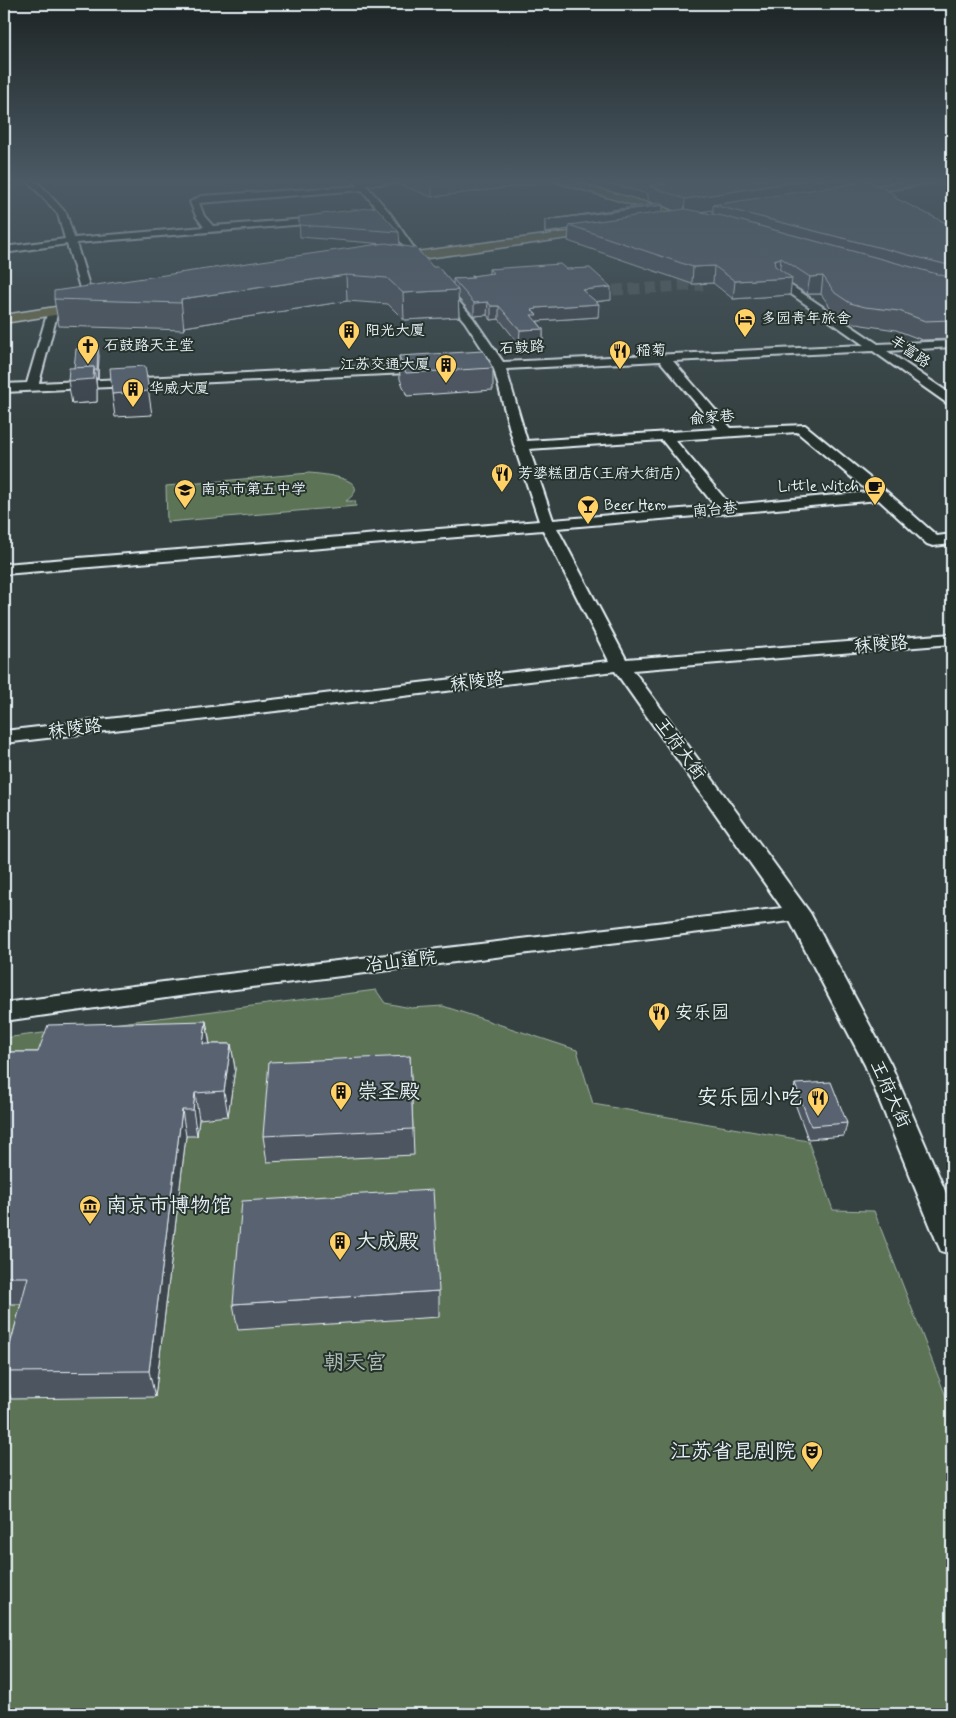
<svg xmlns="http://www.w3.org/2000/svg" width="956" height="1718" font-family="Mynerve,'LXGW WenKai TC',sans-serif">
<rect width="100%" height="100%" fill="#354141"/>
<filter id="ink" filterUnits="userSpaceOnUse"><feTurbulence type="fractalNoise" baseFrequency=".02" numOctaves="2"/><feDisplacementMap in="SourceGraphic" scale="10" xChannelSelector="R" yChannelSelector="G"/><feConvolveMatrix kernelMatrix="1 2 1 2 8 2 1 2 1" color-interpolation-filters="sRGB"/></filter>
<g filter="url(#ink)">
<g fill="#5d7357" stroke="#a2b2a8">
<path d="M309 473C322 474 377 479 346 501H355L356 506 167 522 166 486Z"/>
<polygon points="376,990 385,1003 411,1008 443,1006 577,1050 593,1104 808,1141 833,1210 874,1211 952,1412 952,1714 4,1714 4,1038"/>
</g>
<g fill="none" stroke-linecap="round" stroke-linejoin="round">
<polyline stroke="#505b5c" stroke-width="11" stroke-dasharray="11 5.5" stroke-linecap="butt" points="580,292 703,285"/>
<g stroke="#e8f1f8" stroke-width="4">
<g id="minor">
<path d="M27 180H36L66 213 74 238 204 227 196 216 190 202 201 196 358 186 353 180H405L401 182 366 185 389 212 418 254 473 318 503 362 864 345 774 282V278L778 277 878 344 952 341V347L887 351 952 395V405L948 404 873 351 673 361 731 428 805 425 887 492 937 536 952 534V544L933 546 927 544 879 500 557 528 626 659 952 634V644L633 670 810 913 891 1065 952 1207V1254L941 1251 937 1242 865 1065 790 921 194 994 4 1021V1003L194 978 782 908 615 671 4 743V731L609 661 543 530 4 574V564L539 521 514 445 494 369 486 370 480 366 482 363 491 362 465 322 412 258 383 216 362 190 199 203 204 216 213 226 333 217 334 219 330 222 76 243 95 305 90 308 85 305 67 244 4 253V247L65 239 58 214ZM660 361 718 429 527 441 506 369ZM797 432 869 492 730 505 675 440ZM662 440 715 506 553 520 529 449Z"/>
<polygon points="939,180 952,180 952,185 940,182"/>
<polygon points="53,308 58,311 39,383 429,364 435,368 429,372 4,392 4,384 27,383 48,311"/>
</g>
</g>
<g stroke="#e8f1f8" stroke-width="3">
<g id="major">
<polygon points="550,180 567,180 665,208 676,214 704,220 705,222 700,225 669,219 657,212"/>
<polygon points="911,180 937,180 932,183 846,197 841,194 846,191"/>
<polygon points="606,227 612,230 610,232 386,264 380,260 386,256"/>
<polygon points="94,301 99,302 101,305 99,308 4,323 4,315"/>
</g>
</g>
<use href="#minor" fill="#26332d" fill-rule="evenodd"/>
<use href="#major" fill="#70704a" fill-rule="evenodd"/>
</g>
<g fill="#4d5460" stroke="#e8f1f8" fill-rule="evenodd">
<polygon points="397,180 534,180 534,184 432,197 398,184"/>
<path d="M598 180H854V183L897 199 952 226V339L922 340 896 330 862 325 847 321 833 311 821 294H807L791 284 790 295 733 299 713 283 692 284 568 241 569 229 545 233V220L655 204 648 201V194ZM663 206 675 211 662 212ZM713 210V214L698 212Z"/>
<polygon points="299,217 399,232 400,245 391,244 433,267 453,284 453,279 472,278 472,276 489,274 489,269 566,269 611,300 596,302 598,317 537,321 543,329 543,343 519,344 499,319 491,320 487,315 474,316 458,298 459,317 404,320 388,304 347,301 184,327 184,330 59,326 54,299 384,244 300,237"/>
<polygon points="99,355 98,378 96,378 97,390 97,402 72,404 74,368"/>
<polygon points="399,356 493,368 493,390 407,396 400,379"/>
<polygon points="206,1021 210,1044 231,1044 235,1069 228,1116 199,1119 197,1136 186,1136 155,1397 11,1399 4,1376 4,1368 21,1304 4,1304 4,1052 38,1052"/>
<polygon points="410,1056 414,1155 267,1162 263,1136"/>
<polygon points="795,1084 847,1123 844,1136 808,1139 793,1098"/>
<polygon points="439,1291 439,1317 238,1330 233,1304"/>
</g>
<g fill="#3e454e" stroke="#e8f1f8">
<polygon points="450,180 534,180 534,184 432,197 432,183"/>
<polygon points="807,180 854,180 853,187 713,205 713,210 684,214 685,199"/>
<polygon points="663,205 662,217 569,225 569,229 545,233 545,220"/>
<polygon points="781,258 779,275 773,277 774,260"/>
<polygon points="714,266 713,283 692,284 693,267"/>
<polygon points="346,275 347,301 184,327 184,330 181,299"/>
<polygon points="823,276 821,294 807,294 810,277"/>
<polygon points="792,278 790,295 733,299 735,281"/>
<polygon points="611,287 611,300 582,303 582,290"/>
<polygon points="458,290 459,317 404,320 403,293"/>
<polygon points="488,302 487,315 474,316 474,303"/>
<polygon points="599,304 598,317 537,321 537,323 531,329 532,310 536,308"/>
<polygon points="491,306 499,306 499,319 491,320"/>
<polygon points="543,329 543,343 519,344 520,330"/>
<polygon points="98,347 99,355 98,378 97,370"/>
<polygon points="94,367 97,390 97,402 72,404 68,381"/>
<polygon points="148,388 152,415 115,417 112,394"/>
<polygon points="206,1021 210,1046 203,1044"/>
<polygon points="231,1044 235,1069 228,1116 224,1091"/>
<polygon points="195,1093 199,1119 197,1136 193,1110"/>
<polygon points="182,1110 186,1136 155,1397 149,1371"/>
</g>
<g fill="#596270" stroke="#e8f1f8">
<polygon points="426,180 450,180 432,183"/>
<polygon points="654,180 807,180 685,199 649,186 666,184"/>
<polygon points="870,181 897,196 893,197 952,226 952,266 713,205"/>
<polygon points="660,203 663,205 545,220"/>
<polygon points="376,207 399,232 299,225 299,217"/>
<polygon points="685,209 723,216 952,278 952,320 925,321 899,311 865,307 850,303 835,293 823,276 810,277 781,258 774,260 775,266 792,278 735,281 714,266 693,267 569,225"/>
<polygon points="386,243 416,248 433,267 438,267 458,290 403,293 387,278 346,275 181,299 181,303 54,299 54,291"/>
<polygon points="560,264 566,269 590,268 611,287 582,290 599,304 536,308 537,309 532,310 537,315 531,315 543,329 520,330 499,306 491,306 488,302 474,303 453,279 474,278 472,276 493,273 489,269"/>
<polygon points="98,347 97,370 94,370 94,367 74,368 76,349"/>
<polygon points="483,351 493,368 406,373 399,356"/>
<polygon points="145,366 149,391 112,394 110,368"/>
<polygon points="94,367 93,379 68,381 69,368"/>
<polygon points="206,1021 203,1044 231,1044 224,1091 195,1093 193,1110 182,1110 149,1371 4,1372 4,1368 28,1277 4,1277 4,1052 38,1052 48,1025"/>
<polygon points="410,1056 413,1129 263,1136 269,1062"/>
<polygon points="831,1082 847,1123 811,1126 795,1084"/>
<polygon points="433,1190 439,1291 233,1304 242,1201"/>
</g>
</g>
<linearGradient id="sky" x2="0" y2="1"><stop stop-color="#1d2424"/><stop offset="0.43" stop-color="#4b5a65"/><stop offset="1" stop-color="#4b5a65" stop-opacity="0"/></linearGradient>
<rect width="956" height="421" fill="url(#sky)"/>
<defs>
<g id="hotel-pin" transform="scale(1.125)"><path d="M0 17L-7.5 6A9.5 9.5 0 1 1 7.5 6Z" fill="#ffd166" stroke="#26332d"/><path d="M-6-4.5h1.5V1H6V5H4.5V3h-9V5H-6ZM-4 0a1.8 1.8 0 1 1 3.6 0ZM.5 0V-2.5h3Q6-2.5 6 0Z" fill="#111"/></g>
<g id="building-pin" transform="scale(1.125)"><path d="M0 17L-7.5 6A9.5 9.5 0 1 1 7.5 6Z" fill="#ffd166" stroke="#26332d"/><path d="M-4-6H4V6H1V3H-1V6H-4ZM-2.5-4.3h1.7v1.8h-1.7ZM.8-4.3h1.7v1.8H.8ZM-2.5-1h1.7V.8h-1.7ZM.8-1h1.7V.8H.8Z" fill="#111"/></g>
<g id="church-pin" transform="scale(1.125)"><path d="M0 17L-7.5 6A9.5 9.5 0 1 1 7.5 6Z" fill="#ffd166" stroke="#26332d"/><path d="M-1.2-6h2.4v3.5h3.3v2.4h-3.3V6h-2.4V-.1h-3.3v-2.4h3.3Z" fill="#111"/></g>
<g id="restaurant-pin" transform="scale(1.125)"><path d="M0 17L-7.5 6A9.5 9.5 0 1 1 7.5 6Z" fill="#ffd166" stroke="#26332d"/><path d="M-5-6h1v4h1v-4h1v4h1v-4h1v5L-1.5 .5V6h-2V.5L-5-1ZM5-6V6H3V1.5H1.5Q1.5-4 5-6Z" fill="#111"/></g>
<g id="cafe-pin" transform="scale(1.125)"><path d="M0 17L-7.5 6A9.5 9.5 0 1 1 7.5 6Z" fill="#ffd166" stroke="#26332d"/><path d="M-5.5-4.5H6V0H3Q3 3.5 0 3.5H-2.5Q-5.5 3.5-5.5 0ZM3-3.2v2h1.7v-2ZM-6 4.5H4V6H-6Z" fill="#111"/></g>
<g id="school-pin" transform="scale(1.125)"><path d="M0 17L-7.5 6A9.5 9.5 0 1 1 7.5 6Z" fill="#ffd166" stroke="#26332d"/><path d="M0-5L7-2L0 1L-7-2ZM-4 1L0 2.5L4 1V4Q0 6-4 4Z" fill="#111"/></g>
<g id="bar-pin" transform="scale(1.125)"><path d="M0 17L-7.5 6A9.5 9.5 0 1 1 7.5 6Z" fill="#ffd166" stroke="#26332d"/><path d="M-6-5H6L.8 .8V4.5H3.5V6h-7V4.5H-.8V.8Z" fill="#111"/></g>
<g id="museum-pin" transform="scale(1.125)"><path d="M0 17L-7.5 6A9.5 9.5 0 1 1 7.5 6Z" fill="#ffd166" stroke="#26332d"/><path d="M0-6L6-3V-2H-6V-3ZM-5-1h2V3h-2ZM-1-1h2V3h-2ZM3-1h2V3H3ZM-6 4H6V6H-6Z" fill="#111"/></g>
<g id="theatre-pin" transform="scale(1.125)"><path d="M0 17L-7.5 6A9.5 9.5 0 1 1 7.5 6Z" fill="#ffd166" stroke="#26332d"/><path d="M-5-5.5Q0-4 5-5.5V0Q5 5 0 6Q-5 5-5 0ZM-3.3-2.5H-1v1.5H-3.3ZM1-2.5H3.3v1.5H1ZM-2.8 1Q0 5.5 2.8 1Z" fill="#111"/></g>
</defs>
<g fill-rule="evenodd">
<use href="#hotel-pin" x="745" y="319"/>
<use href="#building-pin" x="349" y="331"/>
<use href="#church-pin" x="88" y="346"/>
<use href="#restaurant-pin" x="620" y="351"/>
<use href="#building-pin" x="446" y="365"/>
<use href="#building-pin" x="133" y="389"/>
<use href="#restaurant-pin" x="502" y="474"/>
<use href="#cafe-pin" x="875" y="487"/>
<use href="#school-pin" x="185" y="490"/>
<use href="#bar-pin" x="588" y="506"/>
<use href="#restaurant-pin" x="659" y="1013"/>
<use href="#building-pin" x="341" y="1092"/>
<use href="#restaurant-pin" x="818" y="1098"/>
<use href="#museum-pin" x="90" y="1206"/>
<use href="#building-pin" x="340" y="1242"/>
<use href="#theatre-pin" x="812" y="1452"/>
</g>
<g text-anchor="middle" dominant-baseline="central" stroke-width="4" stroke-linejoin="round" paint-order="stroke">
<g font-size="15" fill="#e8f1f8" stroke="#26332d" text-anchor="start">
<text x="761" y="319">多园青年旅舍</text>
<text x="365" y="331">阳光大厦</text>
<text x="104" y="346">石鼓路天主堂</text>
<text x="636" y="351">稲菊</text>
<text x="430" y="365" text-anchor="end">江苏交通大厦</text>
<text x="149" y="389">华威大厦</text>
<text x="518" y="474">芳婆糕团店(王府大街店)</text>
<text x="859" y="487" text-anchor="end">Little Witch</text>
<text x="201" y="490">南京市第五中学</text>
<text x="604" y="506">Beer Hero</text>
</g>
<g font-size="15" fill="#e8f1f8" stroke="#26332d">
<text transform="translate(522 348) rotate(-3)">石鼓路</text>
<text transform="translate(910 352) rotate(35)">丰富路</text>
<text transform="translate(712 418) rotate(-4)">俞家巷</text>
<text transform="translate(715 510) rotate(-5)">南台巷</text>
</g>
<g font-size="18" fill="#e8f1f8" stroke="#26332d">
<text transform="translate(881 645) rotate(-5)">秣陵路</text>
<text transform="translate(477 682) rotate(-7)">秣陵路</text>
<text transform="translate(75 729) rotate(-7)">秣陵路</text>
<text transform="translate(680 749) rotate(54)">王府大街</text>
<text transform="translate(401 962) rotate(-7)">冶山道院</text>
<text transform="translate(890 1094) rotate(66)">王府大街</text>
</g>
<g font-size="18" fill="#e8f1f8" stroke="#26332d" text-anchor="start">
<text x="675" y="1013">安乐园</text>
</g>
<g font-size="21" fill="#e8f1f8" stroke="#26332d" text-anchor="start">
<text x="357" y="1092">崇圣殿</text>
<text x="802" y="1098" text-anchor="end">安乐园小吃</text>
<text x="106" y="1206">南京市博物馆</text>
<text x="356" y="1242">大成殿</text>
<text x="796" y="1452" text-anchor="end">江苏省昆剧院</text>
</g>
<g font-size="21" fill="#b0bfb8" stroke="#26332d">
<text x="355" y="1363">朝天宫</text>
</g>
</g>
<rect width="956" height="1718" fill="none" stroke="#26332d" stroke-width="20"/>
<rect x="10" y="10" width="936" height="1698" fill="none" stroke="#e8f1f8" stroke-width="2" filter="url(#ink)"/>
</svg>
